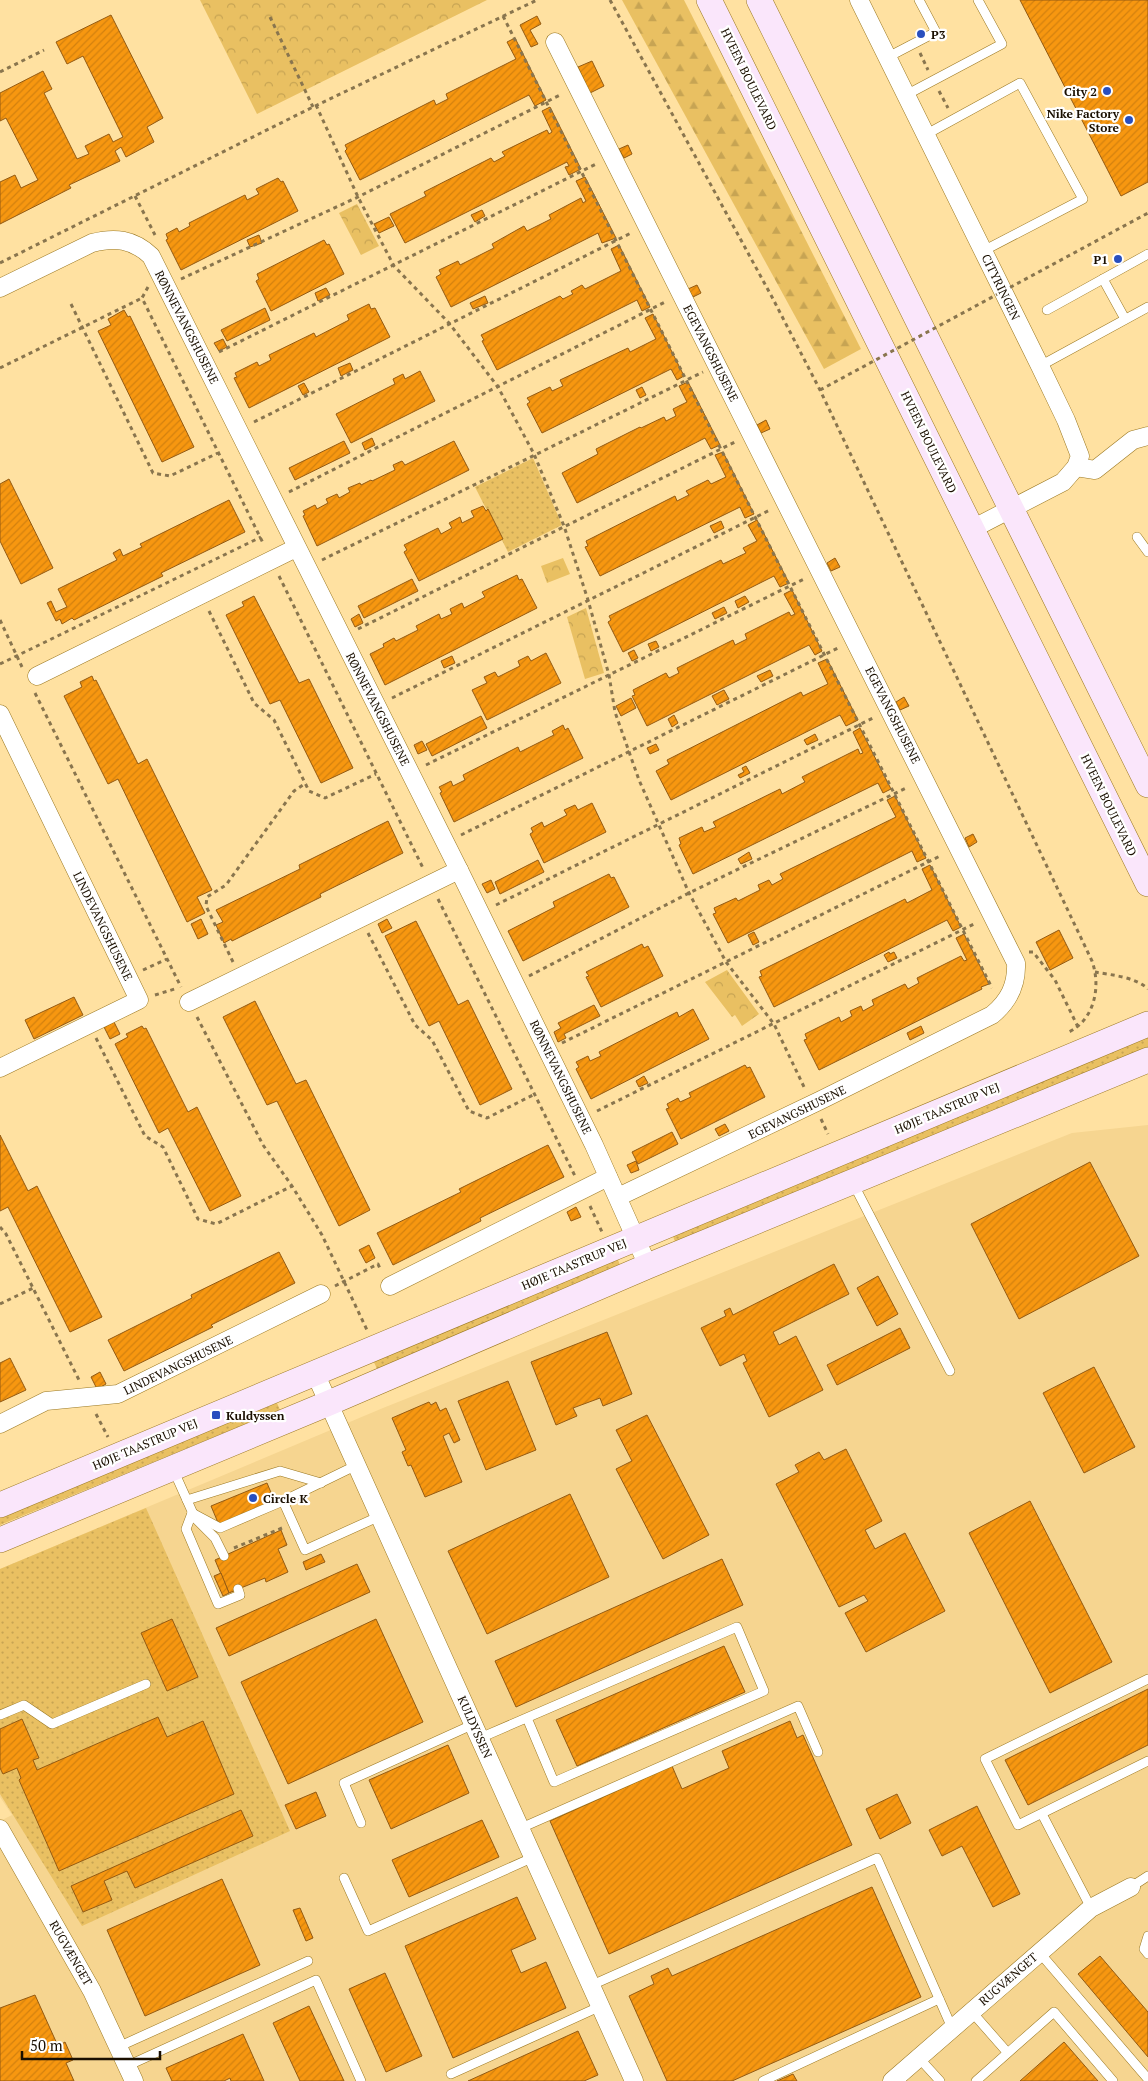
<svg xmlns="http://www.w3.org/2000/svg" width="1148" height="2081" font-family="'PT Serif',serif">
<defs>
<pattern id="grass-dots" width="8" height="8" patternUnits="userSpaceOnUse" patternTransform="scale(1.25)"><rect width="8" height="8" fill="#e9c062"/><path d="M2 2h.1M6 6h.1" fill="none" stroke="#c7a453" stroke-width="1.8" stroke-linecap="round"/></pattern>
<pattern id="forest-firs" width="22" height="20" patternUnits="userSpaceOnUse" patternTransform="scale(1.25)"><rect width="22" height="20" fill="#e9c062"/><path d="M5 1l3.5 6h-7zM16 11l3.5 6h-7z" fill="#c7a453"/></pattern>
<pattern id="park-crowns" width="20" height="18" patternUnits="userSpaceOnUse" patternTransform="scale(1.25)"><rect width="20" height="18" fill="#e9c062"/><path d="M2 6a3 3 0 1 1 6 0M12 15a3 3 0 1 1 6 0" fill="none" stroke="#c7a453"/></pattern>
<pattern id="building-hatch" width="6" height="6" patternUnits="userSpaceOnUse" patternTransform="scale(1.25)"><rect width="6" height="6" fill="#f79710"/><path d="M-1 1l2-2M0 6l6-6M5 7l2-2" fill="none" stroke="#d3810e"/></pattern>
</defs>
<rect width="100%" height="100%" fill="#ffe1a1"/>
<polygon fill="#f6d590" points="1148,1125 1148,2081 0,2081 0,1821 12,1815 0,1797 0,1569 383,1408 1072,1133"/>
<g fill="url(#grass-dots)">
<polygon points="533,458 562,525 508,552 475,487"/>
<polygon points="1148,1035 1148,1047 676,1244 672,1234"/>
<polygon points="617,1257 621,1268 377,1369 373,1360"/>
<polygon points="277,1403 280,1410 0,1525 0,1514"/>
<polygon points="146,1508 290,1831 82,1926 0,1794 0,1569"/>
</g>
<polygon fill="url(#forest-firs)" points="622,0 684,0 861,349 824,369"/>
<g fill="url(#park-crowns)">
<polygon points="200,0 487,0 257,114"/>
<polygon points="357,204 379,246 361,255 339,213"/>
<polygon points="563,558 570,574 547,583 541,566"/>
<polygon points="586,608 604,673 585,679 567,617"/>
<polygon points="727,970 759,1014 742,1026 735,1015 732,1017 705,982"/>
</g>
<g fill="url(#building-hatch)" stroke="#935a13">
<polygon points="1020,0 1148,0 1148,182 1121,196"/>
<polygon points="111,15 163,118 147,127 154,142 126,157 121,147 115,151 120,161 69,185 71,188 0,224 0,182 15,175 21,188 38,180 6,118 0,121 0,93 43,71 52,89 44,93 77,159 89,154 85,146 109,134 113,142 123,137 83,56 67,64 56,42"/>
<polygon points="537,16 541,24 530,30 538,44 531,47 520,25"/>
<polygon points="515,38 546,100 535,106 529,95 360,180 345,151 347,149 345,145 434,100 436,105 448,99 446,94 516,59 507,42"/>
<polygon points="592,61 604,86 590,93 578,67"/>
<polygon points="550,107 581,169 569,175 565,167 569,166 567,162 405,243 390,214 426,196 424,192 491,158 494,162 505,156 502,152 547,130 549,134 552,132 542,111"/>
<polygon points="628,145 632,154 624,158 619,149"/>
<polygon points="585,177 616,238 602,243 598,233 451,307 436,277 441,274 439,270 458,261 460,265 494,248 492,244 524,226 527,231 551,219 549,215 581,198 583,203 586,201 576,181"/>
<polygon points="278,178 281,182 283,181 298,211 181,270 166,240 168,239 166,234 177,228 179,232 190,226 189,223 245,195 247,200 259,194 256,189"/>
<polygon points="482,210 485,216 475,222 471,215"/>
<polygon points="389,217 394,226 379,233 374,224"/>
<polygon points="259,235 262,243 250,247 247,240"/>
<polygon points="324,240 327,245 329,244 344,274 271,311 256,281 259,279 257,274"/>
<polygon points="619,245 650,307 642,311 637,300 497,370 482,341 484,340 481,335 560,296 563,299 573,294 571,291 582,285 585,289 621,271 611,249"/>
<polygon points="697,285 701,293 693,297 688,289"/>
<polygon points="326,288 330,295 318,301 315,293"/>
<polygon points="485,296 488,303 473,309 470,303"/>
<polygon points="369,304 371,309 375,308 390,337 249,408 234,378 237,377 235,373 257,362 259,366 271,360 269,355 314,333 316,337 349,320 347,315"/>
<polygon points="265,308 270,320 227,341 221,330"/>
<polygon points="124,310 128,317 130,316 194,447 162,462 98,331 111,325 108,319"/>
<polygon points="653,314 684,376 677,380 671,369 542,433 527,404 530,402 527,398 550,387 552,391 563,386 560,380 628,348 630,352 656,339 645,318"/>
<polygon points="223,339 227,347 219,351 214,343"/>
<polygon points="350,363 353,370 341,376 338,368"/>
<polygon points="420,371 435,401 351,443 336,414 395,384 393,379 403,374 405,379"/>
<polygon points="688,382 720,445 711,449 705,438 577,503 562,473 598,454 596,449 640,427 641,428 664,417 666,421 676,416 673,409 687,402 679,386"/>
<polygon points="304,383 309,392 303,395 298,386"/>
<polygon points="642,387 646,395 640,398 636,390"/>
<polygon points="766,420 770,429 761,433 757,425"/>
<polygon points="372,438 375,445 365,450 362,443"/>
<polygon points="344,441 350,453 295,480 289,468"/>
<polygon points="454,441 469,470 317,546 303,516 305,515 303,511 315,505 317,509 328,503 326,499 337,494 339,498 350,492 348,488 360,483 361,485 371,480 372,481 395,470 393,465 402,461 405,465"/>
<polygon points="723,452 754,514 745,518 740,507 600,576 585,547 588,546 586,541 675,496 677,501 689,495 686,491 708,480 711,484 726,477 715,455"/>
<polygon points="9,479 53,568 21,584 0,541 0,484"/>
<polygon points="229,500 245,532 161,573 163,576 74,620 72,618 62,624 60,619 56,621 47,603 51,601 56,612 67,607 58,589 117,560 113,553 120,549 123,556 142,547 140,544"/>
<polygon points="483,506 486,511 488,509 503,539 419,581 404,552 407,550 404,545 438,528 441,534 452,528 449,523 460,517 462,523 474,517 471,511"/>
<polygon points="757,520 789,583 780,587 774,576 623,652 608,622 611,620 609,616 721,560 723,564 746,553 743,548 757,541 748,525"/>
<polygon points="721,521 724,528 714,533 710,526"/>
<polygon points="835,558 840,567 831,571 827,563"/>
<polygon points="517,575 519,580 522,579 537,608 385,685 370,654 384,647 383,644 394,638 396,641 418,630 416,626 439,614 441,619 452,614 450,609 462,603 464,608 485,597 482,592"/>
<polygon points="412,579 418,591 364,618 358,606"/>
<polygon points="792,590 822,651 815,655 809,645 647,726 632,696 635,695 633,690 666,673 669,678 679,673 677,668 733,640 735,645 747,639 745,634 789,612 791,616 795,614 784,594"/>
<polygon points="254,596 299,683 309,679 353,768 321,783 280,700 270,704 226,615 244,606 242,602"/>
<polygon points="745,596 749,602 738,608 735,601"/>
<polygon points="724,607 727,613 715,619 712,613"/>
<polygon points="359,614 363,623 355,627 351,619"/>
<polygon points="656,641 659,647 651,651 648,644"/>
<polygon points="634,650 638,658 632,661 628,653"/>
<polygon points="546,653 561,683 487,720 472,690 487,683 484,677 495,672 498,677 520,666 518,661 528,656 531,661"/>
<polygon points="452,656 455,663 444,668 441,661"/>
<polygon points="827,659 858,720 846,726 840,715 671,800 656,771 669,764 667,760 801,692 803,696 828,684 818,663"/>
<polygon points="770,670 773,676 761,682 757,676"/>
<polygon points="92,676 94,681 96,680 138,764 147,759 212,890 197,897 205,913 187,922 118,779 108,784 64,696 82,687 80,682"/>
<polygon points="724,690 729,699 717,705 712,696"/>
<polygon points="904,697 909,706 900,710 896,702"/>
<polygon points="631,698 636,708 621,716 616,706"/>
<polygon points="674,715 678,723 672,727 668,719"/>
<polygon points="481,716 487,728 432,756 426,744"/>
<polygon points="563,725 565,730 568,728 583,758 454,822 440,793 442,792 439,787 451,781 453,786 465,780 463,775 518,747 520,752 554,735 552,731"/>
<polygon points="860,728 891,789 883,793 878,783 693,874 679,845 681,844 679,838 702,827 704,832 716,827 713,822 780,789 782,794 805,782 802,777 858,749 860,754 863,753 853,732"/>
<polygon points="815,734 818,740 807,745 804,740"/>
<polygon points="422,741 427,750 418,754 414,745"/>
<polygon points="656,744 659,750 650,754 647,748"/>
<polygon points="746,766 750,773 740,778 738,775 744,772 742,768"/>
<polygon points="895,796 926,858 917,862 912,851 728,943 713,914 716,913 714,908 736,898 738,901 760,890 758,885 769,880 772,885 783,879 780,874 896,817 887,800"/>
<polygon points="592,803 606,832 544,863 530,834 533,832 531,828 542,822 544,827 567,815 564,810 575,805 578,810"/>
<polygon points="388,821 403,853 320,894 321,897 232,941 231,939 224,943 216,925 223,922 216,910 300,869 299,865"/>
<polygon points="973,834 977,842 969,847 965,838"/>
<polygon points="749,852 752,859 741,864 738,859"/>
<polygon points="538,860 544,872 500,894 495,882"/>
<polygon points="930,865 961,927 953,931 947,920 774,1007 759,977 762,976 760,971 905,899 907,903 932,890 922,869"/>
<polygon points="609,874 611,878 614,877 629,907 523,961 508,931 555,907 553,902"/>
<polygon points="491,880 495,889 487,893 482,884"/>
<polygon points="201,919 208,934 198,939 191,924"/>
<polygon points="387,919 392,928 382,933 378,924"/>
<polygon points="416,921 458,1005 468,1000 512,1089 480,1105 439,1021 429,1026 385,936"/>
<polygon points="1059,930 1073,958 1050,970 1036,942"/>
<polygon points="754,932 759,942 753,945 748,935"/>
<polygon points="964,934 989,984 981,987 982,989 819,1070 804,1040 807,1039 805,1034 839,1017 841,1022 852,1016 850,1011 861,1006 863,1011 874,1005 872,1000 905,984 908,989 919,983 917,978 961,956 964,961 967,960 956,938"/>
<polygon points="642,944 644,948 648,946 663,976 601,1007 586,977 589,976 586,972"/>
<polygon points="889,952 890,954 894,952 897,958 888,962 884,955"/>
<polygon points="74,997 83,1015 34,1039 25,1020"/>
<polygon points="255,1001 296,1084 306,1080 370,1210 339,1226 277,1101 267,1105 223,1017"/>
<polygon points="594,1005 600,1016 564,1034 566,1038 558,1042 554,1032 561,1028 558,1023"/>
<polygon points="693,1009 709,1039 591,1099 576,1069 579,1067 576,1062 588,1056 590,1061 601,1056 599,1052 677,1012 679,1017"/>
<polygon points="114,1022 120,1034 110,1039 104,1027"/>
<polygon points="142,1026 144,1029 146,1028 188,1112 197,1107 241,1196 210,1211 168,1128 159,1133 115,1044 128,1037 126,1034"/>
<polygon points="921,1026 924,1033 910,1040 907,1033"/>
<polygon points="745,1065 747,1068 750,1067 765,1097 681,1139 666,1109 669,1108 667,1104 678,1098 680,1102 691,1097 689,1093"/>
<polygon points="644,1076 648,1083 639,1087 636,1081"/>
<polygon points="725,1124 729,1131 719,1136 715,1129"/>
<polygon points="672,1132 678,1144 638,1164 632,1152"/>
<polygon points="0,1135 28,1191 37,1186 102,1317 70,1332 8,1207 0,1211"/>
<polygon points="548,1145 564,1177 480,1218 481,1221 393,1265 377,1233 461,1192 459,1189"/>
<polygon points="636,1161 639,1170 631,1173 627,1165"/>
<polygon points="1090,1162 1139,1256 1019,1319 971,1224"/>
<polygon points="576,1207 581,1217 571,1221 567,1212"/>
<polygon points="369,1245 375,1258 366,1263 359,1250"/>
<polygon points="279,1252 295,1283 211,1325 213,1327 124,1371 108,1340 192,1298 191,1295"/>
<polygon points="834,1264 849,1294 773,1332 779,1345 796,1336 823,1390 769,1417 743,1363 747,1361 744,1354 720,1366 701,1328 726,1316 724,1311 730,1308 733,1315"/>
<polygon points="878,1276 898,1314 877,1326 857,1288"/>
<polygon points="900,1328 910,1348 837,1385 827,1365"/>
<polygon points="607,1332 632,1394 603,1406 600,1398 573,1408 577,1416 556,1425 531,1362"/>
<polygon points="10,1358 26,1390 0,1402 0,1363"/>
<polygon points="1094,1367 1135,1447 1084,1473 1043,1393"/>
<polygon points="100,1372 106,1384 97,1389 91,1377"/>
<polygon points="508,1381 536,1450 486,1470 458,1401"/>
<polygon points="429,1402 431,1405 436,1402 440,1411 446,1408 460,1440 454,1443 449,1433 443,1436 462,1482 425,1497 411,1465 408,1466 402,1452 406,1450 392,1418"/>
<polygon points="647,1415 709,1535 663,1559 616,1469 632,1461 616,1430"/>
<polygon points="846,1449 882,1521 865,1530 875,1549 905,1533 945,1611 866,1652 845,1613 868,1601 864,1595 839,1607 776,1484 799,1472 795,1465 819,1452 824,1460"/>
<polygon points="267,1483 275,1502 219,1525 211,1506"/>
<polygon points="570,1494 609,1577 487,1634 448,1551"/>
<polygon points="1030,1501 1112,1662 1050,1693 969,1533"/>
<polygon points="281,1530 287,1545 278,1549 288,1572 266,1582 265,1578 229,1593 215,1560"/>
<polygon points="321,1554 325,1562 306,1570 303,1562"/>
<polygon points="722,1559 743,1605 516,1707 495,1661"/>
<polygon points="357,1564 370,1592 229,1656 216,1628"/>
<polygon points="221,1573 229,1593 223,1596 214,1576"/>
<polygon points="172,1619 198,1677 167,1691 141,1633"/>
<polygon points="376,1619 423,1722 288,1784 241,1682"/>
<polygon points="724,1646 745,1692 577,1766 556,1720"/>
<polygon points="1148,1689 1148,1745 1028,1805 1005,1760"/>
<polygon points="158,1717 167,1737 203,1721 234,1794 59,1871 19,1780 21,1778 17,1768 3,1774 0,1768 0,1729 22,1719 39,1758 33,1760 37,1770"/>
<polygon points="790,1721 797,1738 803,1735 852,1845 609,1954 550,1821 672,1766 682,1789 729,1768 722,1751"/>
<polygon points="448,1745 469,1793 391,1829 369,1780"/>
<polygon points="316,1792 326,1816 296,1829 285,1805"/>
<polygon points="897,1794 911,1823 880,1839 866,1809"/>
<polygon points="977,1806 1020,1894 993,1907 962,1846 942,1856 929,1830"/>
<polygon points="241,1810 253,1836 135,1888 127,1871 104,1881 112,1900 83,1912 71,1886"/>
<polygon points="482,1820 499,1857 409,1897 392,1860"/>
<polygon points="222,1879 260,1965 145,2016 107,1930"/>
<polygon points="872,1887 921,1997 732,2081 667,2081 629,1996 654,1984 651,1976 668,1968 672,1976"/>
<polygon points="517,1897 536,1939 511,1950 521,1973 546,1962 566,2008 453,2058 405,1946"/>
<polygon points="300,1908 313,1938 306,1941 293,1910"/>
<polygon points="1100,1956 1148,2012 1148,2057 1078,1974"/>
<polygon points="385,1973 422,2056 386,2072 349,1989"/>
<polygon points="35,1995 58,2046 65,2042 73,2060 66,2063 74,2081 0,2081 0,2008"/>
<polygon points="309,2006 344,2081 300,2081 273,2023"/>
<polygon points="578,2031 598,2075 584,2081 468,2081"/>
<polygon points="243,2034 264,2081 231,2081 230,2078 224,2081 172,2081 166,2068"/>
<polygon points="1064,2042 1098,2081 1020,2081"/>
<polygon points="793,2074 797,2081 777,2081"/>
</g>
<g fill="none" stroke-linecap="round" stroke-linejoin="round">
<g stroke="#9b7821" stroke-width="10">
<g id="lane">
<polyline points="888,57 936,32 919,0"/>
<polyline points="906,95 1002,44 978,0"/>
<polyline points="925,135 1020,83 1083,199 983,251"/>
<polyline points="1103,279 1125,319"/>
<polyline points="1047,310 1148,254"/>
<polyline points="1040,366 1148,307"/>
<polyline points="1137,537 1148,552"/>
<polyline points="853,1183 950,1371"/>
<polyline points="173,1469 195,1518 215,1538 224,1556"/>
<polyline points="187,1500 280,1471 321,1483"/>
<polyline points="283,1501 305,1550 380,1516"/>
<polyline points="192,1513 220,1528 283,1501 357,1465"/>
<polyline points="192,1513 186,1529 218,1604 240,1595 238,1589"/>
<polyline points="1148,1679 985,1759 1018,1825 1148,1761"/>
<polyline points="0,1715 24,1705 52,1724 146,1684"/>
<polyline points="480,1738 737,1627 764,1691 554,1782 527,1718"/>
<polyline points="1042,1814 1091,1908"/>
<polyline points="361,1823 344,1783 474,1724"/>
<polyline points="521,1828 798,1706 818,1752"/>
<polyline points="344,1878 368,1931 534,1857"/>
<polyline points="1131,1887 1148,1876"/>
<polyline points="1148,1936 1144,1949 1148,1954"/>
<polyline points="1039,1952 1148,2079"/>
<polyline points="592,1985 877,1858 952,2028"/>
<polyline points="971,2011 1007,2052"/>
<polyline points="118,2047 308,1961"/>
<polyline points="919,2058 940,2081"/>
<polyline points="127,2066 316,1980 361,2081"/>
<polyline points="451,2074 601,2006"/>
<polyline points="763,2081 939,1999"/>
<polyline points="976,2081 1054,2012 1113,2081"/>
</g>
</g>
<g stroke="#9b7821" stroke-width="19">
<g id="street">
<polyline points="859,0 1040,366 1066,420 1080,456 1076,467 1063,482 972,529"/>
<path d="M555 42 1016 963C1017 985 1009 1001 992 1015L821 1100 618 1197"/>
<path d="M0 288 92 243C115 237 133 239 151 256L459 870 594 1145 648 1266"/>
<polyline points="1076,467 1095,470 1133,440 1148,436"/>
<polyline points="37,676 296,548"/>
<polyline points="0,714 139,1000 0,1068"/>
<polyline points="189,1002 459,870"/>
<polyline points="390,1286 608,1177"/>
<polyline points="315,1373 634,2081"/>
<polyline points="0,1424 46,1401 118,1394 321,1294"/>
<polyline points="0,1829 92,1991 134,2081"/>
<polyline points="892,2081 1091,1908 1131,1887"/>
</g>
</g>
<g stroke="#9b7821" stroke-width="26">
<g id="secondary">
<polyline points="709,0 1148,884"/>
<polyline points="759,0 1148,785"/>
<polyline points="0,1505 1148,1024"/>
<polyline points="0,1540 329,1403 648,1266 1148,1060"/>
</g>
</g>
<g stroke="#89754e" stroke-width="3" stroke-dasharray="4 4" stroke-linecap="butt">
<path d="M610 0 772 297 820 390 1092 961C1101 986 1095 1019 1069 1032"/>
<polyline points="503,16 992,988"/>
<polyline points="270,17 313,107"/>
<polyline points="920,53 928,70"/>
<polyline points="0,72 44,50"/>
<polyline points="939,91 948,108"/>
<polyline points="316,105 358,197 394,266 449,323 498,387 534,454 564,526 588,600 609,675 615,712 639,780 689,893 726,962 774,1024 805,1089"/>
<polyline points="135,196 155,235"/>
<polyline points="0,263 313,107 537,0"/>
<polyline points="181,279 358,197 562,94"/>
<polyline points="148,287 142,298 264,545"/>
<polyline points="71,304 153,473 170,476 218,453"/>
<polyline points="219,352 598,163"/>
<polyline points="0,368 142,298"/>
<polyline points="254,422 631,233"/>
<polyline points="289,492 667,301"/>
<polyline points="322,560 703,372"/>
<polyline points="279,576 423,868"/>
<polyline points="209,611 254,703 274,720 309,791 325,798 376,774"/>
<polyline points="0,620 22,667"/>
<polyline points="358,629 735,442"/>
<polyline points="0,664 261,537"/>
<polyline points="35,693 181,987"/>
<polyline points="392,698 770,510"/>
<polyline points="426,765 804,579"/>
<polyline points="461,835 838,648"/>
<polyline points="438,899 575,1176"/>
<polyline points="496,905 873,718"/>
<polyline points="368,933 415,1025 432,1040 469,1111 487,1118 535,1094"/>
<polyline points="1029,952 1033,952 1055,980 1078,1027"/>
<polyline points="233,962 206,906 207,897 226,885 294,791 306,783"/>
<polyline points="143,970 167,959"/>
<path d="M1095 972C1111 975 1136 977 1148 989"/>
<polyline points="529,976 689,893 908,787"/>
<polyline points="155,995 178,988"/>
<polyline points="197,1017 263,1145 292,1186 322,1235 367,1330"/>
<polyline points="96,1038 145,1136 163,1147 198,1219 216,1224 292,1186"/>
<polyline points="562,1043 942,855"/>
<polyline points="597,1111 976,923"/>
<polyline points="821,1119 828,1134"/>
<polyline points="590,1206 602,1232"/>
<polyline points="0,1227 6,1234 80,1382"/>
<polyline points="335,1286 378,1264 381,1271"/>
<polyline points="0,1304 33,1288"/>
<polyline points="96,1414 108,1437"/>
<polyline points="234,1548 282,1528"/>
</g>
<use href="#lane" stroke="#fff" stroke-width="9"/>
<use href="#street" stroke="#fff" stroke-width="18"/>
<use href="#secondary" stroke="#fae6fb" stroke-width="25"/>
<polyline stroke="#89754e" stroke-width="3" stroke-dasharray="4 4" stroke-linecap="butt" points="820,390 1148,213"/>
</g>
<g fill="#294fbe" stroke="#fff" stroke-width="2">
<circle cx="921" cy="34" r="5"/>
<circle cx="1107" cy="91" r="5"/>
<circle cx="1129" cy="120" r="5"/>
<circle cx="1118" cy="259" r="5"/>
<rect x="211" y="1410" width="10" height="10" rx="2.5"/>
<circle cx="253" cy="1498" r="5"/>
</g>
<g text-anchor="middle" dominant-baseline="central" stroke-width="4.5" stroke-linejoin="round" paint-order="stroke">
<g font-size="12" font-weight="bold" fill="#1a0f00" stroke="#fff" text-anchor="start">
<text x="931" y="34">P3</text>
<text x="1097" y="91" text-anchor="end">City 2</text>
<text x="1119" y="113" text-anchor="end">Nike Factory<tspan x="1119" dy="14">Store</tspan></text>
<text x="1108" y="259" text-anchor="end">P1</text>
<text x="226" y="1415">Kuldyssen</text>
<text x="263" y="1498">Circle K</text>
</g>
<g font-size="12" fill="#1a0f00" stroke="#fff">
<text transform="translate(749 79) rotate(64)">HVEEN BOULEVARD</text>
<text transform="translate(1001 287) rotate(64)">CITYRINGEN</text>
<text transform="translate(187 327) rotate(63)">RØNNEVANGSHUSENE</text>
<text transform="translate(711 353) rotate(63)">EGEVANGSHUSENE</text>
<text transform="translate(929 442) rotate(64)">HVEEN BOULEVARD</text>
<text transform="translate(378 709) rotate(63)">RØNNEVANGSHUSENE</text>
<text transform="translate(893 715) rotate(63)">EGEVANGSHUSENE</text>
<text transform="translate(1109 805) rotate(64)">HVEEN BOULEVARD</text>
<text transform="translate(103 926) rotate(64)">LINDEVANGSHUSENE</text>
<text transform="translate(561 1077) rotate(64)">RØNNEVANGSHUSENE</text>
<text transform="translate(947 1108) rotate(-23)">HØJE TAASTRUP VEJ</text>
<text transform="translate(797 1112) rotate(-26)">EGEVANGSHUSENE</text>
<text transform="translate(574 1264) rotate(-23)">HØJE TAASTRUP VEJ</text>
<text transform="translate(178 1365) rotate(-26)">LINDEVANGSHUSENE</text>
<text transform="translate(145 1444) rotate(-23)">HØJE TAASTRUP VEJ</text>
<text transform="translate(475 1727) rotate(66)">KULDYSSEN</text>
<text transform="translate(71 1953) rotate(60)">RUGVÆNGET</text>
<text transform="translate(1008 1979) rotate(-41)">RUGVÆNGET</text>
</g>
</g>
<path d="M22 2051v8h138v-8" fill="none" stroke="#1a0f00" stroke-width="2.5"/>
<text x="30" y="2051" font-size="15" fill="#1a0f00" stroke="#ffffff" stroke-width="4" paint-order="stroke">50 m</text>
</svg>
